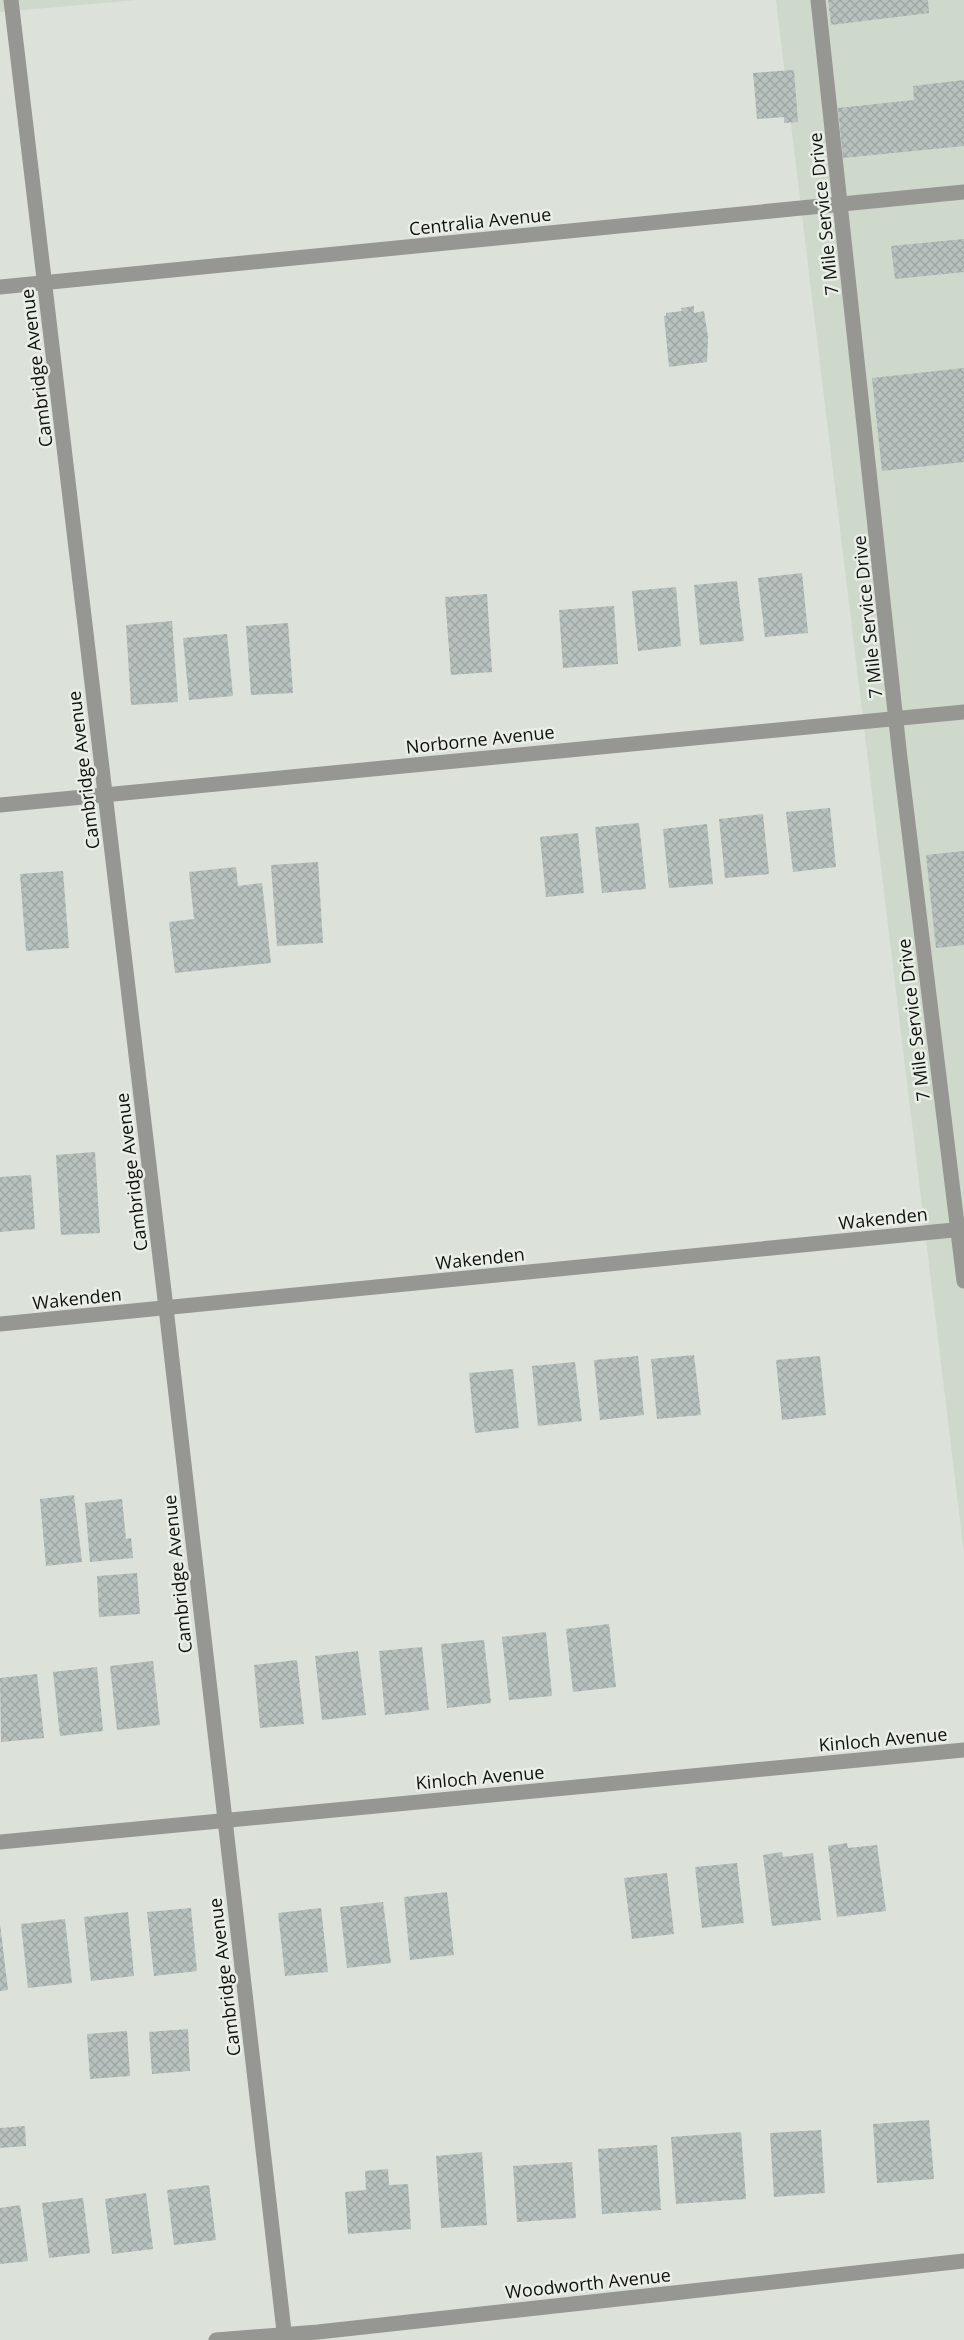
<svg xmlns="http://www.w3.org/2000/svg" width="964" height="2340" font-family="'Open Sans',sans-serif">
<defs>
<pattern id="building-cross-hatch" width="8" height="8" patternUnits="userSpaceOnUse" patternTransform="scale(1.25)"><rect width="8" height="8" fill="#b7c1bd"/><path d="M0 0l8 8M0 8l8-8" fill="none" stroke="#9ca5a1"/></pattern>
</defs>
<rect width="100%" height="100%" fill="#dce1da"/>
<g fill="#ced8cb">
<polygon points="0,0 137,0 0,12"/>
<polygon points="776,0 964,0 964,1553"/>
</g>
<g fill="url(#building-cross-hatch)">
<polygon points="828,0 928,0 929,13 831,25"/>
<polygon points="794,70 798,122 784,123 784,117 757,119 753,73"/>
<polygon points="964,80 964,146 843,158 838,108 914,100 913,86"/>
<polygon points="964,239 964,272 895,279 891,246"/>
<polygon points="694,306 694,313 704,311 708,337 707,362 669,367 664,316 666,316 666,313 682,311 681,308"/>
<polygon points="964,368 964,462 882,471 872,378"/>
<polygon points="802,573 808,633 765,637 758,578"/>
<polygon points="737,581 744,641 700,645 694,585"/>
<polygon points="676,587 681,646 638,651 632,591"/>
<polygon points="487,594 492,672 451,675 445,597"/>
<polygon points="614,606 618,664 563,668 559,610"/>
<polygon points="172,621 178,702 131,705 126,625"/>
<polygon points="288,623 293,693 251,695 246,626"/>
<polygon points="227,634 233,696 189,700 183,638"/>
<polygon points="830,808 836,867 793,872 786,812"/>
<polygon points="763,814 769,874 725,878 719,819"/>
<polygon points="639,823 646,889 602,893 595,827"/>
<polygon points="707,824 713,884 669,888 663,829"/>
<polygon points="578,833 584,893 546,897 540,837"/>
<polygon points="964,851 964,945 936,948 926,855"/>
<polygon points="318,862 323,943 277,946 271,865"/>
<polygon points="236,867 238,886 262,883 271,963 175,973 169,922 194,919 189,872"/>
<polygon points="63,871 69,948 26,951 20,874"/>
<polygon points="95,1152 100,1233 61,1235 56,1155"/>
<polygon points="31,1175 35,1229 0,1232 0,1177"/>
<polygon points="694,1355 701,1415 657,1419 651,1359"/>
<polygon points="638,1356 644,1415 600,1420 594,1360"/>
<polygon points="820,1356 826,1415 782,1420 776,1360"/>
<polygon points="575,1362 582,1421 538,1426 532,1366"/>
<polygon points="513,1369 519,1428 475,1433 469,1373"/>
<polygon points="74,1495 82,1562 46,1566 40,1499"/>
<polygon points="122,1499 126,1539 131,1538 133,1558 90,1562 85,1503"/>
<polygon points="137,1573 140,1614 99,1617 97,1576"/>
<polygon points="609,1624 616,1687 573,1692 566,1629"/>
<polygon points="546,1632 552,1696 509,1700 502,1637"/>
<polygon points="484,1640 491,1703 447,1708 441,1644"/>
<polygon points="422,1647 429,1710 385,1715 379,1651"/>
<polygon points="358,1651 366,1715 322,1720 315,1656"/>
<polygon points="297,1660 304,1724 260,1728 254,1665"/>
<polygon points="153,1661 160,1725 117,1730 110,1666"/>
<polygon points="97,1667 103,1731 60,1736 53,1672"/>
<polygon points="37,1674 44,1738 1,1742 0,1678"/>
<polygon points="847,1843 848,1848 877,1845 886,1911 837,1917 828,1846"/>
<polygon points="782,1852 783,1857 813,1853 821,1920 772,1926 763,1855"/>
<polygon points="737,1863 744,1923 702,1928 695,1867"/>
<polygon points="667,1873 674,1934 632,1939 624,1878"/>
<polygon points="447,1892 454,1955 410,1960 404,1897"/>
<polygon points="383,1902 391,1963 347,1968 340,1907"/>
<polygon points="191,1908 197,1971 154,1976 147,1912"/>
<polygon points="321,1908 328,1972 285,1976 278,1913"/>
<polygon points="128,1912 134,1976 91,1981 84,1917"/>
<polygon points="65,1919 72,1983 28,1988 21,1924"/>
<polygon points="0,1924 8,1990 0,1991"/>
<polygon points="188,2029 190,2071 152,2074 149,2032"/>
<polygon points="127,2031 130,2076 90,2079 87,2034"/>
<polygon points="929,2120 934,2179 877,2183 873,2124"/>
<polygon points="25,2126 26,2146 0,2148 0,2128"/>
<polygon points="821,2130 825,2193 774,2197 770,2133"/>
<polygon points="741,2132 746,2199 676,2204 671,2137"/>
<polygon points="657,2145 661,2210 602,2214 598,2149"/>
<polygon points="482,2152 487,2225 441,2228 436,2156"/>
<polygon points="572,2162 576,2218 517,2222 513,2166"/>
<polygon points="388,2169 389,2185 408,2184 411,2229 348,2234 345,2192 366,2190 365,2171"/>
<polygon points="209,2185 216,2240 174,2245 167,2190"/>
<polygon points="146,2193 153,2249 112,2254 105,2199"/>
<polygon points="83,2198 90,2253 49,2258 42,2203"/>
<polygon points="20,2205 28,2261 0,2264 0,2208"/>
</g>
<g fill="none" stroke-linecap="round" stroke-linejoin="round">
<polyline stroke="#969693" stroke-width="15" points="818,0 900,758 964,1281"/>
<g stroke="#969693" stroke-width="15">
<polyline points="11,0 166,1308 285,2340"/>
<polyline points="0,287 964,192"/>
<polyline points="0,805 964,712"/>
<polyline points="0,1324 964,1229"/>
<polyline points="0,1842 964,1750"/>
<polyline points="216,2340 318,2332 964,2261"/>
</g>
</g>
<g text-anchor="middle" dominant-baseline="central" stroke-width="5" stroke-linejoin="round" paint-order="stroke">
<g font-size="18" fill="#0f110f" stroke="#e9efe7">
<text transform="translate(823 214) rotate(-96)">7 Mile Service Drive</text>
<text transform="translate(480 221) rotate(-6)">Centralia Avenue</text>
<text transform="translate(36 368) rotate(-97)">Cambridge Avenue</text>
<text transform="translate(867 617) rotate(-96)">7 Mile Service Drive</text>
<text transform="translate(480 739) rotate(-6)">Norborne Avenue</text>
<text transform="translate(83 770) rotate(-97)">Cambridge Avenue</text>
<text transform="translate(913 1020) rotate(-97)">7 Mile Service Drive</text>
<text transform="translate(131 1172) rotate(-97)">Cambridge Avenue</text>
<text transform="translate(883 1218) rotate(-6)">Wakenden</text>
<text transform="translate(480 1258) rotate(-6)">Wakenden</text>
<text transform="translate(77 1298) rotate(-6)">Wakenden</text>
<text transform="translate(177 1574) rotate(-96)">Cambridge Avenue</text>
<text transform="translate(883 1739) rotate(-5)">Kinloch Avenue</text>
<text transform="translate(480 1777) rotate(-5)">Kinloch Avenue</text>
<text transform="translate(224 1977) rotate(-97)">Cambridge Avenue</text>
<text transform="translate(588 2283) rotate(-6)">Woodworth Avenue</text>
</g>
</g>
</svg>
